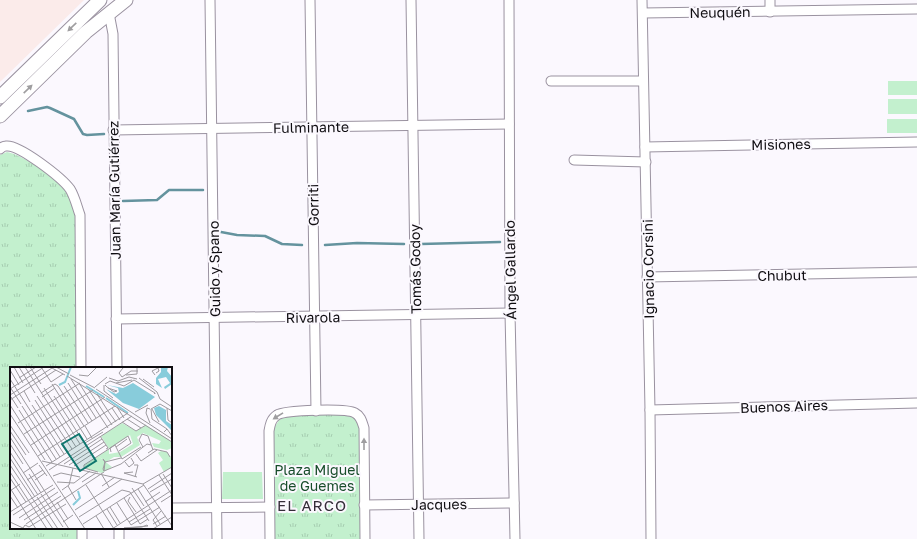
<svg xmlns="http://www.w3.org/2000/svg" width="917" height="539" font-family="'Golos Text',sans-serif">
<defs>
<pattern id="park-tufts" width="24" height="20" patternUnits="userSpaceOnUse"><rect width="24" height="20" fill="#c3f0ce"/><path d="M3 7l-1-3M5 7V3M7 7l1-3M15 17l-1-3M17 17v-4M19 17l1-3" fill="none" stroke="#a6cdb0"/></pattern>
</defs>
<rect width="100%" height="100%" fill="#fbf8fe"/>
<polygon fill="#fbebea" points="0,0 84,0 0,82"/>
<g fill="#c3f0ce">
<rect x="888" y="81" width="29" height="14"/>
<rect x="888" y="99" width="29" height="15"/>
<rect x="887" y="119" width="30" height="14"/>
<polygon points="223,472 262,472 263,499 222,499"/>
</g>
<g fill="url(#park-tufts)">
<path d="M7 152C22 155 53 175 62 186 70 197 75 208 78 220V368H11V528H78V539H0V155Z"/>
<polygon points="289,415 349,415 353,416 360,425 361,539 274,539 274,428 279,420"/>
</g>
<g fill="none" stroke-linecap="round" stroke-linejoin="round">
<g stroke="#64939e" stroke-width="2.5">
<polyline points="28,111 47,107 50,108 74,119 83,134 87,135 104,134"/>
<polyline points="123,201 157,200 169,190 203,190"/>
<polyline points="221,232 237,235 265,236 282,244 302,245"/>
<polyline points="421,244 500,242"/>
<polyline points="325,245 357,243 404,244"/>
</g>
<g stroke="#9a92a0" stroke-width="11">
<g id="minor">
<polyline points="210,0 217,539"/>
<polyline points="310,0 316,411"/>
<polyline points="411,0 419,539"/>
<polyline points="509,0 510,313 515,539"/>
<polyline points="642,0 650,410 651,539"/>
<polyline points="770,0 770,12"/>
<polyline points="109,13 113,34 117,368"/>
<polyline points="643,13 917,9"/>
<polyline points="551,81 643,81"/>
<polyline points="113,130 509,124"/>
<polyline points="645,147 917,142"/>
<path d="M0 149C1 148 4 146 6 146 19 144 62 178 70 189 75 197 77 207 80 215L81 368"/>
<polyline points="574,160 646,162"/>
<polyline points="647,277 917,272"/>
<polyline points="116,319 510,313"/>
<polyline points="650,410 917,403"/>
<polyline points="364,505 514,503"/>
<polyline points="171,508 270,507"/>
<polyline points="82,528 82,539"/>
<polyline points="119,528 119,539"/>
<path d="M270 539 269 431C270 425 271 419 277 415 285 410 346 408 355 413 361 416 362 422 364 428L365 539"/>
</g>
</g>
<g stroke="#9a92a0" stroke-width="15">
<g id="secondary">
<polyline points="0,97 100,0"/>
<polyline points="0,116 86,32 126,0"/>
</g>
</g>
<use href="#minor" stroke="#fff" stroke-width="9"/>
<use href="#secondary" stroke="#fff" stroke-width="13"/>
</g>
<defs><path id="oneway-solid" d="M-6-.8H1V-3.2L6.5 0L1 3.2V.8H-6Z"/></defs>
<g fill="#9f9ea0">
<use href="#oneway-solid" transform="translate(72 27) rotate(136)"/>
<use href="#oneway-solid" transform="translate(28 89) rotate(-44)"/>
<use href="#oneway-solid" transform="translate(278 416) rotate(148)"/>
<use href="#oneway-solid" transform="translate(364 444) rotate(-90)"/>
</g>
<g text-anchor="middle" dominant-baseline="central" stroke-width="4" stroke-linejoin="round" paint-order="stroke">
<g font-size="14" fill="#0f0d11" stroke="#fbf8fe">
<text transform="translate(720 12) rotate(-1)">Neuquén</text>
<text transform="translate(311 127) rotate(-1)">Fulminante</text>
<text transform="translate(781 144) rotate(-1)">Misiones</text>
<text transform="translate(114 190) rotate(-91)">Juan María Gutiérrez</text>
<text transform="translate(313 205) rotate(-91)">Gorriti</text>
<text transform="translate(214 269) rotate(-91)">Guido y Spano</text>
<text transform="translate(415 269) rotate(-91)">Tomás Godoy</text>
<text transform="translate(648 269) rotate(-91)">Ignacio Corsini</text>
<text transform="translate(510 270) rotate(-91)">Ángel Gallardo</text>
<text transform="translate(782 275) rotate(-1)">Chubut</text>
<text transform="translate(313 317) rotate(-1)">Rivarola</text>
<text transform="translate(784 406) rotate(-2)">Buenos Aires</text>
<text transform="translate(439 504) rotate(-1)">Jacques</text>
</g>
<g font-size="14" fill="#174d2a" stroke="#fbf8fe">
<text x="317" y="469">Plaza Miguel<tspan x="317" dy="16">de Guemes</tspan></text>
</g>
<g font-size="15" letter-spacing="1" fill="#342d38" stroke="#fbf8fe">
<text x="312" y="505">EL ARCO</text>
</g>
</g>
<g transform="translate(10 367)">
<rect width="162" height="162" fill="#fbf8fe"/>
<path d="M112 56 126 64 136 58 162 75V81L157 83 144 80 142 76 149 77 151 74 133 66 127 70 130 78 111 90H104L96 95 88 89 99 82 91 69ZM120 68 123 77 110 85 99 87V82Z" fill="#c3f0ce" fill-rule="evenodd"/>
<path d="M151 84 157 85 162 92V100L154 105 149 96 153 93 148 86ZM88 89 102 100 92 106 74 101 75 98Z" fill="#c3f0ce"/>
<path d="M151 0H158L157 4 162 10V17L155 22 154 20 160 16 156 10 148 12 152 21 146 17V11L151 5ZM123 16 145 30 129 42 113 36 96 22 106 27 109 25 108 21 97 18 113 21ZM149 39 156 43V54L162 58V64L146 48 144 41Z" fill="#88ccdb"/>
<path fill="none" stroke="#88ccdb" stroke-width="2" d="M49 18 55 15 61 0M76 19 94 30M96 31 118 46M63 138 70 131 68 124"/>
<path fill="none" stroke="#9d9a9f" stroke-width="1" d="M4 0 13 16M9 0 25 26M15 0 66 80M20 0 31 17M31 0 41 15 53 7M40 0 55 8M46 0 59 7M113 1 109 6 112 10 121 4H128M0 3 9 18M60 8 85 21M69 8 78 9 87 0M116 8 127 7V0M145 8 142 4 148 1 149 4 146 6M57 9 162 75M9 11 26 0M99 11 108 14 119 10 127 12M129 11 147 25 150 32M0 12 50 90M61 12 86 51M133 12 144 20M58 16 82 54M69 16 90 49M106 16 122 13M42 17 77 72M95 17 100 14 114 19 124 13 145 26V27L144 26M94 18V24L103 31M95 18 97 20 104 25 107 24 98 21M54 19 78 56M0 20 11 37M85 20 97 10M34 21 70 77M0 22 34 0M86 22 162 72M79 23 94 46M14 24 20 35M31 26 45 17 48 19 74 59M87 27 98 44M0 28 42 1M27 29 62 82M44 29 73 74M1 30 8 41M32 30 45 21M150 32 162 40M0 33 46 3M25 33 58 85M0 38 35 93M22 38 54 87M12 39 46 92M107 40 114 51M102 41 110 53M157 41 158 53 162 56M141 42 142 52 157 62M141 42 150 37 162 44M142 42 149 55M9 43 42 95M98 44 106 55M125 45 138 38M94 46 102 58M0 47 75 162M90 49 98 61M117 52 131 61M112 55 126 64 136 58M8 56 70 16M140 56 136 46 137 41 140 42M0 58 19 86M75 59 82 71M0 64 16 88M154 65 157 62 162 69M14 67 83 23M90 69 98 81 96 82M0 70 59 162M75 76 93 65M0 77 13 97M21 78 95 30M105 78 112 92M106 80 117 72M133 80 129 73 132 67 138 69 143 83M0 85 28 128M101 85 100 81 118 69 121 76 109 84M138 86 144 82 157 85 160 90M126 87 131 94 147 83M28 89 105 39M0 91 25 130M112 92 131 80M32 94 133 117 162 159M95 95 111 91M115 95 119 100 124 96 121 91M54 97 92 72M0 98 43 162M29 98 37 109M59 98 94 75M124 98H128L125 110M36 99 118 46M64 99 96 78M39 103 122 49M94 104 111 97 137 77 141 78M94 104 93 102 95 95 93 92 95 95 94 104M0 105 37 162M88 105 74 101V98L105 78M123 105 114 106 127 110M13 106 28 96M19 107 31 126M153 107 162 121M92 108 99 120M149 108 162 128M43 109 51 106 70 110M0 111 16 135M17 113 33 103M25 113 35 106M47 115 64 116 80 104M72 115 86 106M133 117 162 100M76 118 104 162M58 119 66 133M92 119 105 110M0 121 26 162M122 121 134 139M128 122 150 157M138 122 162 106M52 123 59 118 63 101M112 123 120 125 139 154M0 124 10 117M140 125 162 112M31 127 53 160M0 129 8 141M27 130 48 162M120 130 118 134 126 145M114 131 130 157 138 152M47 135 58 152M135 135 150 125M151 135 162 128M107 136 121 158 150 140M100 140 110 156M97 142 107 158M65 143 112 112M0 145 43 118M3 148 45 121M86 149 94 162M69 150 112 123M9 151 48 125M14 153 51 129M0 155 13 161 15 158M53 155 63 148M119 155 140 142M16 157 94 105M73 157 134 118M143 157 156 149M15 158 19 160 56 137M137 158 138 159 114 161 132 160ZM147 159 143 153 151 144M102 162 162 123M143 162 162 150"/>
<path fill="#0f766e" fill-opacity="0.15" stroke="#0f766e" stroke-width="2" d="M69 67 86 94 70 104 52 77Z"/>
<rect width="162" height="162" fill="none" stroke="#0f0d11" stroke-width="2"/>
</g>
</svg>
